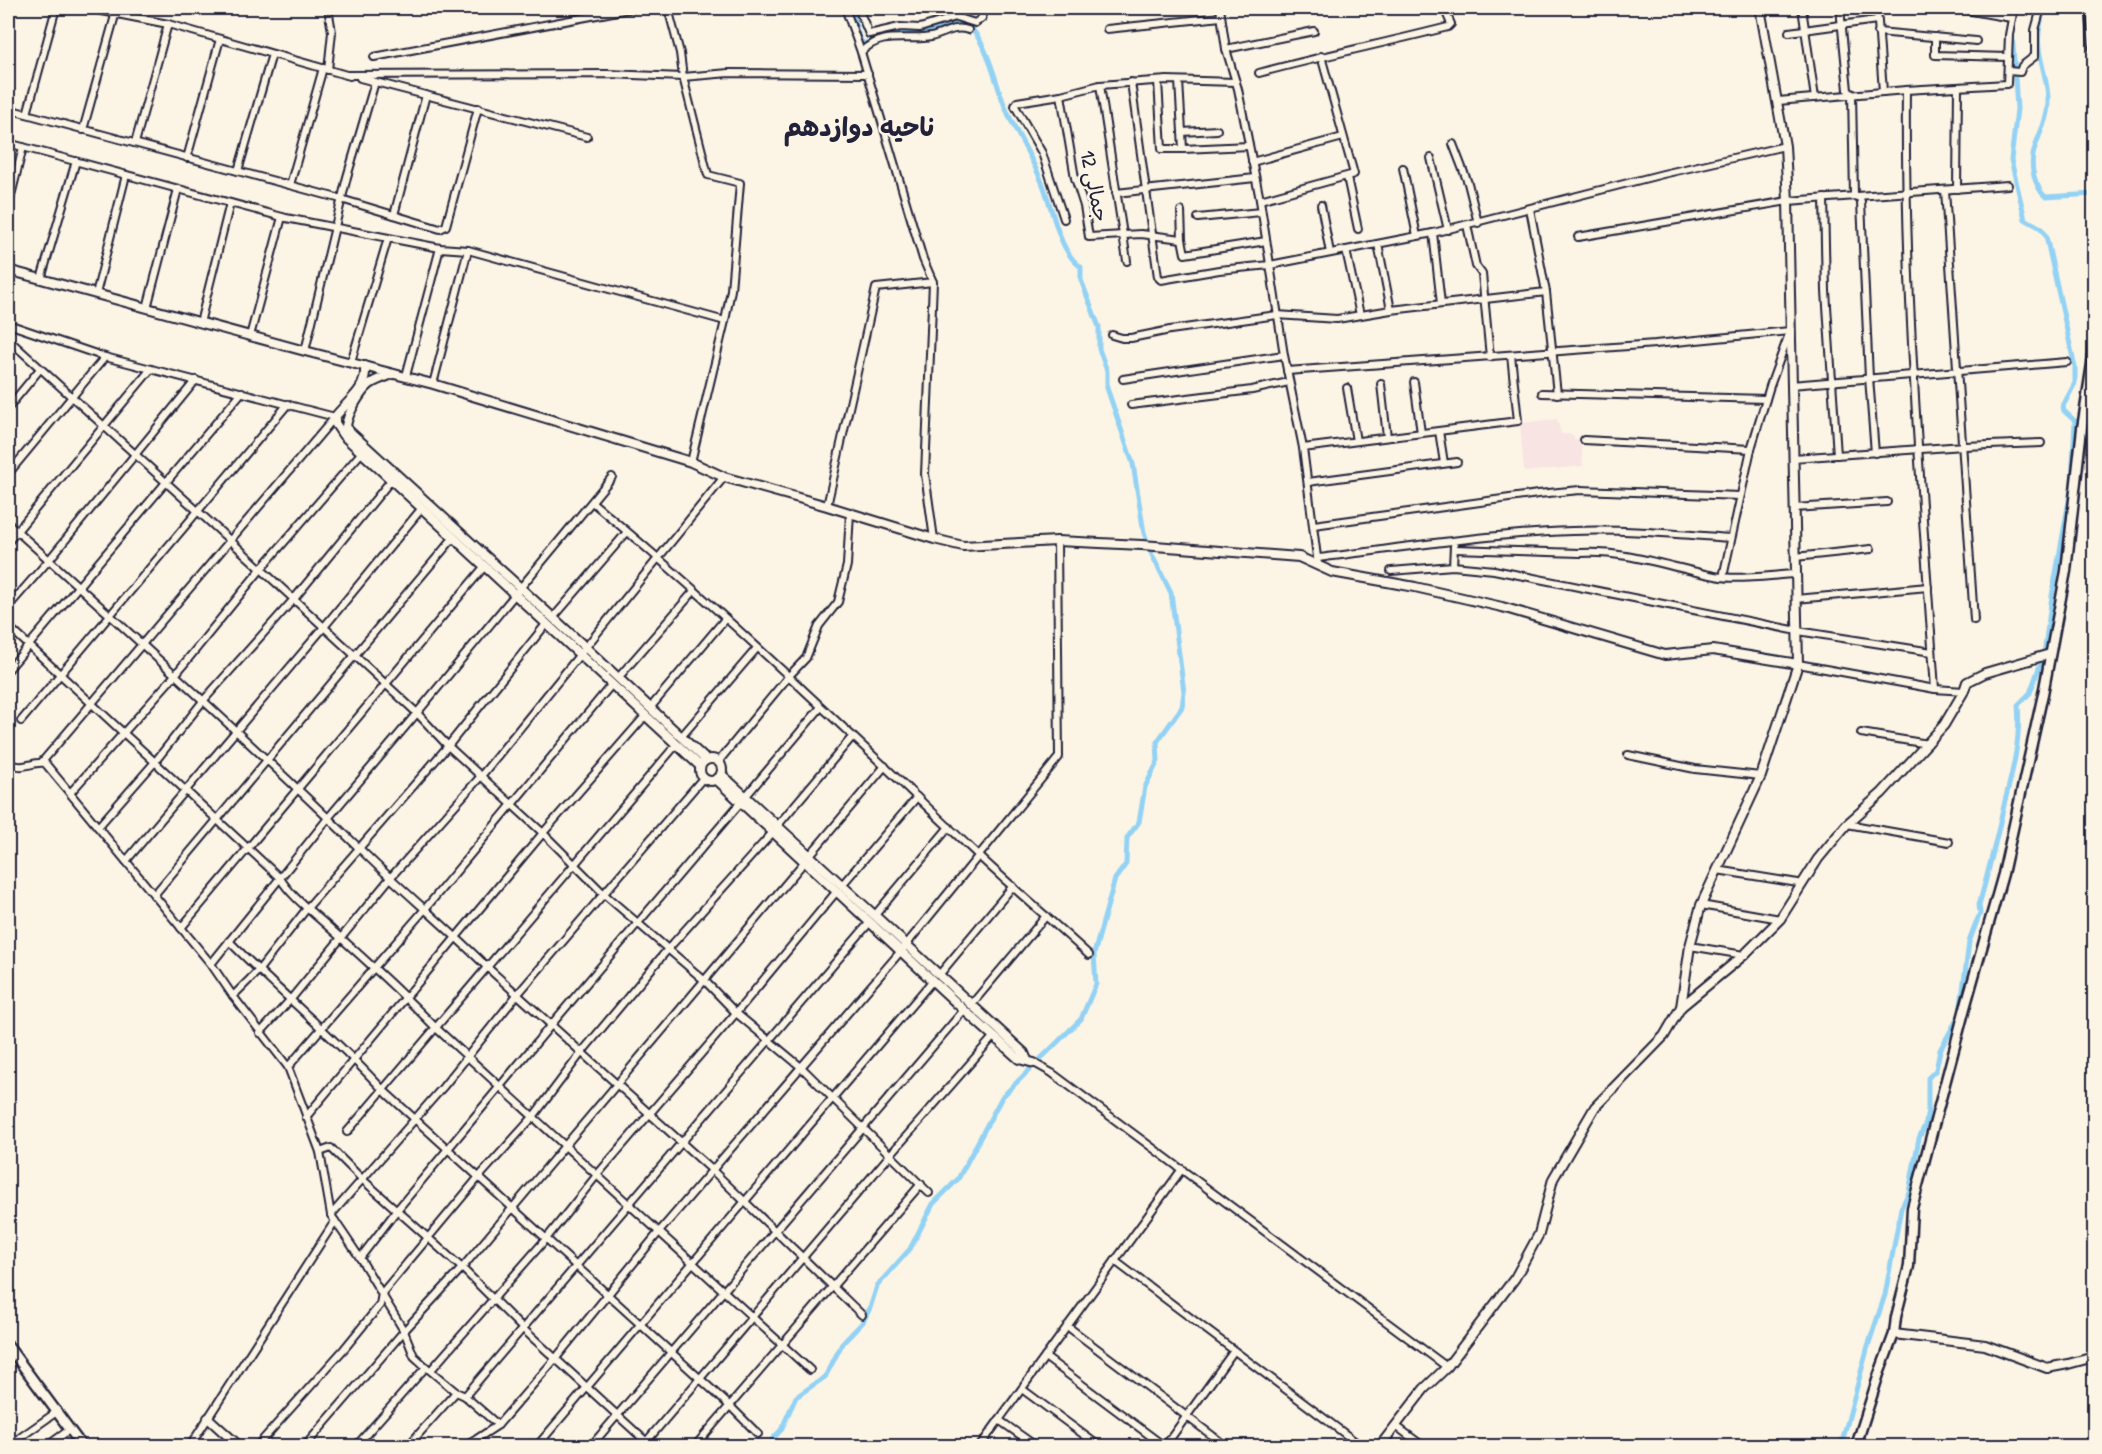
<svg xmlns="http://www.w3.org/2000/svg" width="2102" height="1454" font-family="'Patrick Hand','Playpen Sans Arabic',sans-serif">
<rect width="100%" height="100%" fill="#fcf5e5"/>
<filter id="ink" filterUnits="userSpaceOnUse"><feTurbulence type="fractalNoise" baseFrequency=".0167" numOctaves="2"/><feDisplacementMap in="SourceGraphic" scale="12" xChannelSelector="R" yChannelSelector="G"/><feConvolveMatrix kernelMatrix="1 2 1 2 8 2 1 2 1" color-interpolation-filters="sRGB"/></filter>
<g filter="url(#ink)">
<polygon fill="#f8e4e2" points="1557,419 1561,434 1574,435 1574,440 1581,439 1583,466 1524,472 1520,423"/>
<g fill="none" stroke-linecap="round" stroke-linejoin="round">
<g stroke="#93d2f4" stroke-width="5">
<path d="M2044 8C2041 21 2037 34 2039 48 2041 67 2049 84 2048 103 2048 131 2023 150 2036 182 2039 188 2040 193 2046 197L2094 194"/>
<path d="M766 1446 781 1430 796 1397 825 1377 842 1344 863 1322 870 1308 877 1286 910 1249 933 1204 958 1179 1002 1097 1081 1019 1096 984 1094 954 1115 879 1126 864 1127 838 1139 822 1145 787 1158 761 1157 742 1182 707 1184 692 1171 593 1152 555 1144 533 1133 464 1107 388V371L1099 349V327L1081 280V267C1057 250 1053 206 1041 180 1031 156 1016 133 1006 109 994 80 989 43 965 22L927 33 888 34 864 44 859 38 851 8"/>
<path d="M1841 1446 1868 1346 1885 1295 1901 1208 1909 1192 1919 1138 1926 1123 1928 1109V1078L1936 1070 1940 1050 1960 1014 1969 942 1980 913 1979 905C1989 870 1997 836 2005 801 2013 770 2021 738 2018 705L2030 693 2044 654 2052 596 2072 484 2075 421 2064 411 2063 406 2075 383V367L2046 236 2041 228 2025 219 2011 160 2017 109 2012 30"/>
</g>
<g stroke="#22223b" stroke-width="10">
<g id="minor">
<polyline points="87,8 168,24 350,76"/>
<polyline points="668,8 680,53 683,77 708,175 740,183 731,290 725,321 691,462"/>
<polyline points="845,8 861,52 923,259 933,282 925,474 934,539"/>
<polyline points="858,8 869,34 900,27 920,28 956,17 975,23 982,18 982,8"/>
<polyline points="1220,8 1226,49 1238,89 1260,200 1284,355 1303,448 1318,565"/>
<polyline points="1802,8 1815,98"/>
<polyline points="1840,8 1848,90 1852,94 1854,196 1860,198 1861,202 1869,378 1875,453"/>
<polyline points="1877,8 1883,92"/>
<polyline points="1955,8 2011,18"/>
<polyline points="1107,29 1221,17"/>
<polyline points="1789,32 1877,20"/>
<polyline points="1878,32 1976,41"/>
<polyline points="1935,37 1935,55 2008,57"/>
<polyline points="1226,49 1314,31"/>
<path d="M861 52C883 30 907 42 931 37 945 34 953 25 968 30"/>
<polyline points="374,57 634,8"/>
<polyline points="328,70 332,32 328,8"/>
<polyline points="2008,71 2020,72 2022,66 2035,56 2035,30 2041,8"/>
<path d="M1259 73C1322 56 1385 43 1448 27L1451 24 1444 8"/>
<polyline points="347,75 608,74 683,77 729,73 868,74"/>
<polyline points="360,78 587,137"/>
<polyline points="1158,81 1162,149 1183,149"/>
<polyline points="1179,81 1182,132 1217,130"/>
<polyline points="1131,82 1158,277 1161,280 1219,270 1270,265 1433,233 1663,174 1785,146"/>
<polyline points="1100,85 1127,261"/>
<path d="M1906 90C1904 290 1921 489 1935 689"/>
<polyline points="1061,95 1075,178 1084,206 1089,237 1141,234 1182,239"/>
<polyline points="1778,101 1906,90 2007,84 2009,35 2014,8"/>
<polyline points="8,109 341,199 440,229 446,226 478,108"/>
<polyline points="27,114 56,8"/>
<polyline points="83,130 116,12"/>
<polyline points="1182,132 1183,149 1249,146"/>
<polyline points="8,143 286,218 440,248 468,250 725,321"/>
<polyline points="135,143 168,24"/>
<polyline points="1453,144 1468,183 1478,223"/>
<polyline points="187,158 220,39"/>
<polyline points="1431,158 1448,230"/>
<polyline points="1252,162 1343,137"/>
<polyline points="1403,168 1417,236"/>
<polyline points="238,171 272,54"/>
<polyline points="1347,177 1358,229"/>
<polyline points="290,185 323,68"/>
<polyline points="1957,189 1958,87"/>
<polyline points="1945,190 1974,620"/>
<polyline points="1116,193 1255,178"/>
<polyline points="1824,198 1826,291 1837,455"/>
<polyline points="1260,200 1354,174 1321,56"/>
<polyline points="1321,205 1330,253"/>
<polyline points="8,208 23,147"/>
<polyline points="1530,209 1546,292 1557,394"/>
<polyline points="1181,211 1182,239 1185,254 1266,241"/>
<polyline points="394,215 426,95"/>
<polyline points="1198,218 1261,212"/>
<polyline points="1064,219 1042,153 1015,106 1017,102 1061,95 1100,85 1167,80 1236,82"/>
<polyline points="1467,225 1476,266 1482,274 1490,357"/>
<polyline points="1433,233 1441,304"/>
<polyline points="1578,237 1788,201 2008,185"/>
<polyline points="1378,244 1391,310"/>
<polyline points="1346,250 1360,315"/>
<polyline points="41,279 76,161"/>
<polyline points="96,294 126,175"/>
<polyline points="147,308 178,189"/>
<polyline points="200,323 230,203"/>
<polyline points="8,324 105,357 335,417 42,762"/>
<polyline points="1112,335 1122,338 1131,338 1170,330 1277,315 1337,319 1391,310 1546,292"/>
<polyline points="250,336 282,217"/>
<polyline points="8,339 234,544 417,713 448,746 543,833 604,894 705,981 736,1013 801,1067 929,1193"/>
<polyline points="305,351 347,177 375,82"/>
<polyline points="351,362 388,238"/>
<polyline points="1287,371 1655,344 1790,331 1770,386 1751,449 1723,577"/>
<polyline points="406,376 440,248"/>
<polyline points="1123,379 1284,355"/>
<polyline points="1414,382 1421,433"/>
<polyline points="433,384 468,250"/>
<polyline points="1381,384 1387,437"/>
<polyline points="1791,385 2067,362"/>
<polyline points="1347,388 1356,441"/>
<polyline points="1542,393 1766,399"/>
<polyline points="1131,405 1252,390 1289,382"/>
<polyline points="8,408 40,369"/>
<polyline points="1439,431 1444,463"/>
<polyline points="1584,440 1751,449"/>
<polyline points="1303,448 1518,421 1511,355"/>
<polyline points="1793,458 1964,446 2041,443"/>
<polyline points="8,474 105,357"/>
<polyline points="1308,482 1457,462"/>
<path d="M592 502C726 613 851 735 978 855 1014 889 1052 921 1089 955"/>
<polyline points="827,506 876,288 933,282"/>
<polyline points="1794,508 1887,502"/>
<path d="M8 523C126 629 244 736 358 847 400 889 446 926 488 968L712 1170 862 1315"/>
<polyline points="1314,525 1538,494 1580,490 1740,496"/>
<polyline points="8,542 151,369"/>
<path d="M1454 549 1580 553C1628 550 1674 569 1721 577 1741 580 1774 575 1795 574"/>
<polyline points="1795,557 1871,549"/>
<path d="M1318 558C1402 548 1487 534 1572 531 1625 529 1678 534 1731 538"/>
<polyline points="1453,566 1454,546"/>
<polyline points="1391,571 1453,566 1494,570 1798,631 1932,652"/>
<polyline points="1796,599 1928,587"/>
<polyline points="8,607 49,560 196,380"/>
<polyline points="553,618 627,532"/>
<path d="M8 626 280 878C292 898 315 914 332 930 368 962 403 994 436 1028L810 1370"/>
<polyline points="1798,664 1935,689 1964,691"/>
<polyline points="8,670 242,392"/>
<polyline points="618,678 694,591"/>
<polyline points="650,708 725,619"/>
<polyline points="21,721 288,404"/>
<polyline points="1861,733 1928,744"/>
<polyline points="681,737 757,648"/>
<polyline points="1628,755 1695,769 1761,776"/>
<polyline points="718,762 788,677 806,658 819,626 838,602 847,565 850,513"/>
<path d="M8 763C27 771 29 761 45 763L211 964 233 996 288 1067 320 1152 331 1215 360 1258 404 1331 414 1356 426 1367 456 1392 465 1396 498 1425"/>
<polyline points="71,792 175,675 261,569 362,452"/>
<polyline points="746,796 821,707"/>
<polyline points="1847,824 1949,842"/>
<polyline points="778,825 853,736"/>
<polyline points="98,827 154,763 203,701 294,599 392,479"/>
<polyline points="810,855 885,766"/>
<polyline points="126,861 324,627 422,508"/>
<polyline points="1717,870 1798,883"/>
<polyline points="842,885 917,797"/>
<polyline points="154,895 454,537"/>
<polyline points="1701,905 1780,919"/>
<polyline points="875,915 949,827"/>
<polyline points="181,928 484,567"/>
<path d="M229 941C279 992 335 1037 383 1090L730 1406 758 1434"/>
<polyline points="1690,946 1744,955"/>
<polyline points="211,964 329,817 417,713 612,477"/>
<polyline points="939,975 1013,886"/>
<polyline points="233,996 258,971 308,907 448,746 547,623"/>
<polyline points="971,1005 1046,916"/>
<polyline points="260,1033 291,999 391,877 481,776 724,477"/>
<polyline points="1034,1063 1052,1073 1447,1367"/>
<polyline points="288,1067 425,909 612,684"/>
<polyline points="306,1117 543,833 646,715"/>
<polyline points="347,1132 676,745"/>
<polyline points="320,1152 331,1148 363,1180 462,1268 522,1328 651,1446"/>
<polyline points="331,1215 443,1087 517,995 703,778"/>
<polyline points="360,1258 397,1210 551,1025 741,802"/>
<polyline points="1115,1261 1361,1446"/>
<polyline points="1067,1326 1226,1446"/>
<polyline points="1045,1357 1164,1446"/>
<polyline points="431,1370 546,1239 597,1175 736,1013 837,891"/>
<polyline points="1022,1389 1099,1446"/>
<polyline points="465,1396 870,922"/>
<polyline points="999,1420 1036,1446"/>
<polyline points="1396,1426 1423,1446"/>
<polyline points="646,1442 890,1155 994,1036"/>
<polyline points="8,1446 58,1411"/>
<polyline points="47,1446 69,1430"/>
<polyline points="190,1446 335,1221"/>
<polyline points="257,1446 344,1349 380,1305 382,1293 478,1178 533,1117 582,1052 668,949 774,831"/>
<polyline points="305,1446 404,1331 462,1268 805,861"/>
<polyline points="356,1446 426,1367"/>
<polyline points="408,1446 456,1392"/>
<polyline points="466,1446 498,1425 556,1358 659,1232 901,951 1059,757 1057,541"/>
<polyline points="537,1446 933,980"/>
<polyline points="591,1446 964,1010"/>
<polyline points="695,1446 921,1184"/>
<polyline points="980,1446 1182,1169"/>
<polyline points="1165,1446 1233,1352"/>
</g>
</g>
<g stroke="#22223b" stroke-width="12">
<g id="tertiary">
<polyline points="8,270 305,351 433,384 691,462 724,477 827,506 934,539 963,546 1057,541 1142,545 1299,557 1332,572 1415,587 1502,607 1665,655 1713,650 1798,664"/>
<path d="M365 366C367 391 349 399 335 417V423L343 435 700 766"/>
<path d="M393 374C385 377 377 379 370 384 360 392 348 413 346 426L349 431 586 648 706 760"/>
<circle cx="711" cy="770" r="11"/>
<polyline points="721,774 1024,1053 1027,1060"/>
<polyline points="716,779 964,1010 1019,1059 1034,1063"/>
<polyline points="1681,1007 1744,955 1780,919 1818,859 1847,824 1882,793 1944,725 1964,691 1967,682 1985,673 2050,654"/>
<polyline points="1894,1334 1985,1345 2047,1368 2068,1364 2094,1357"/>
<polyline points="208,1418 239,1446"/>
<polyline points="1380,1446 1424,1389 1447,1367 1515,1278 1539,1234 1553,1179 1595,1107 1664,1036 1681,1007 1690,946 1701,905 1761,776 1798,664 1788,201 1785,146 1760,8"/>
</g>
</g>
<g stroke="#22223b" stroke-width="13">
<g id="secondary">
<polyline points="2091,8 2094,48"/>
<polyline points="8,1346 82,1446"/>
<polyline points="1856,1446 1879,1374 1894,1334 1896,1317 1909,1266 1912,1208 1965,1008 2003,874 2043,694 2066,571 2082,428 2094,351"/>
</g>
</g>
<use href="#minor" stroke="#fcf5e5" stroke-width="6"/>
<use href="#tertiary" stroke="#fcf5e5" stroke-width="8"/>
<use href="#secondary" stroke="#fcf5e5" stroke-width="8"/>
</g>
</g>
<g text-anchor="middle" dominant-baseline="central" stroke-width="5" stroke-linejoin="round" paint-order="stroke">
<g font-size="20" fill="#22223b" stroke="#fcf5e5">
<text transform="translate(1095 186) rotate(78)">جمالی 12</text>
</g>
<g font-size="26" font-weight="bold" fill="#22223b" stroke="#fcf5e5">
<text x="859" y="126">ناحیه دوازدهم</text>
</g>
</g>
<rect width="2102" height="1454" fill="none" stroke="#fcf5e5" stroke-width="30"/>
<rect x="15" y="15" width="2072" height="1424" fill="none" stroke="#22223b" stroke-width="2" filter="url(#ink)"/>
</svg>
